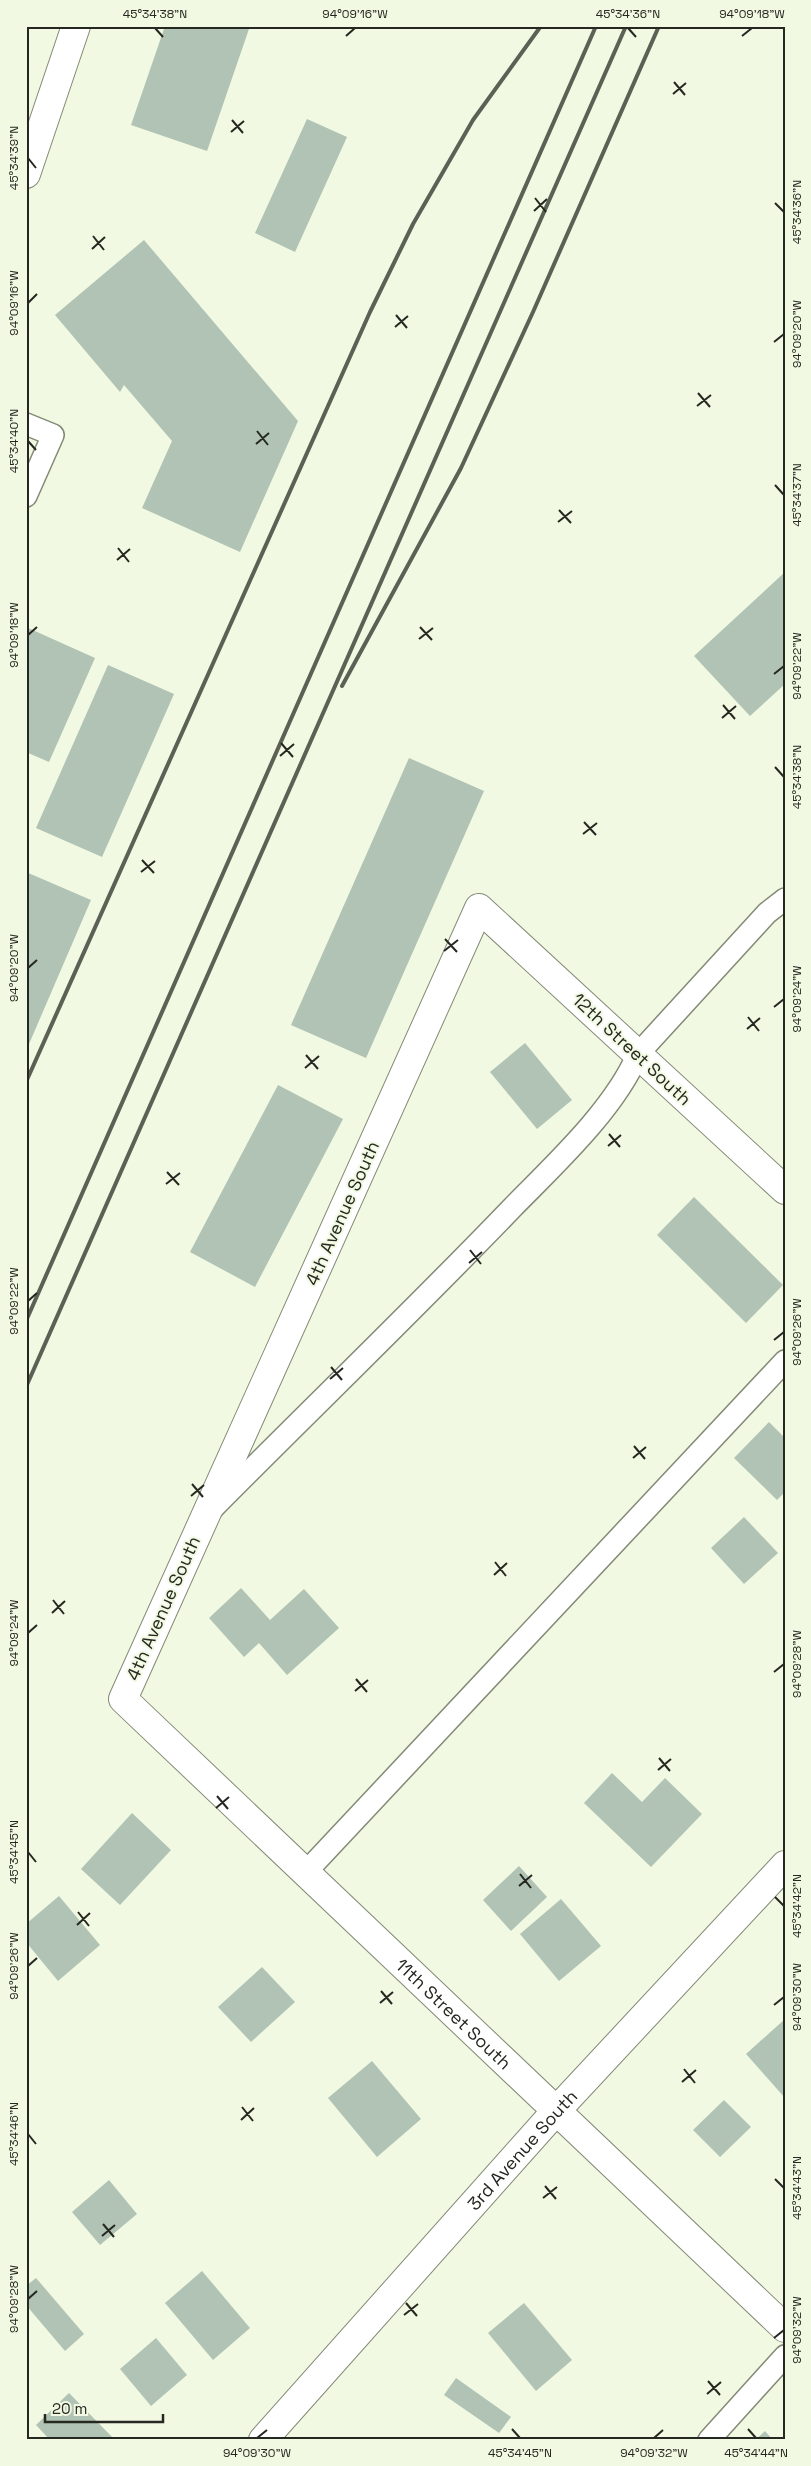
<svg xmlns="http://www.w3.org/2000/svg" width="811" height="2466" font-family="'Space Grotesk',sans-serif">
<rect width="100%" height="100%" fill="#f1f9e2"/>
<g fill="#b0c3b4">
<polygon points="165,26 250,26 207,151 131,125"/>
<polygon points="307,119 347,137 295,252 255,233"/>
<polygon points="144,240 298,421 240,552 142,508 172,441 124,385 120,392 55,315"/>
<polygon points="785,572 785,684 750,716 694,656"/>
<polygon points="26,627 95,658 49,762 26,752"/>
<polygon points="108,665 174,694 102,857 36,828"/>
<polygon points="409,758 484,791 366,1058 291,1025"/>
<polygon points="26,872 91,900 26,1051"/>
<polygon points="525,1043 572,1100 537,1129 490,1072"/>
<polygon points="278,1085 343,1119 255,1287 190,1252"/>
<polygon points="694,1197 783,1285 746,1323 657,1235"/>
<polygon points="769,1422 785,1438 785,1492 777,1500 734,1458"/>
<polygon points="744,1517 778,1553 744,1584 711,1548"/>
<polygon points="241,1588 270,1620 304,1589 339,1628 287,1675 259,1643 244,1657 209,1618"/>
<polygon points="612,1773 642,1802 665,1778 702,1814 651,1867 584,1803"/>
<polygon points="132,1813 171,1850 120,1905 81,1869"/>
<polygon points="519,1866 547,1897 511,1931 483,1900"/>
<polygon points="59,1896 100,1945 58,1981 26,1942 26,1924"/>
<polygon points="561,1899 601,1946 559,1981 520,1934"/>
<polygon points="262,1967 295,2002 251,2042 218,2007"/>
<polygon points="785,2019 785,2098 746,2054"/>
<polygon points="372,2061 421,2119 377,2157 328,2098"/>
<polygon points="724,2100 751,2127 720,2157 693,2130"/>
<polygon points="109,2180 137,2214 100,2245 72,2212"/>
<polygon points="202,2271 250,2328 213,2360 165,2303"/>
<polygon points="36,2278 84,2334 65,2351 26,2305 26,2286"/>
<polygon points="524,2303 572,2360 536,2391 488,2333"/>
<polygon points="156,2338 187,2375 151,2406 120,2369"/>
<polygon points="456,2378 511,2417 499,2433 444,2395"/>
<polygon points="69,2393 115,2440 50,2440 36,2425"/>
<polygon points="765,2431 773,2440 755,2440"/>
</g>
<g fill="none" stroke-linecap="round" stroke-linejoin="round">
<g stroke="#838a76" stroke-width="24">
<g id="lane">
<polyline points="26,424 53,435 26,496"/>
<path d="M213 1508C312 1408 414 1310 512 1208 554 1165 614 1110 638 1054L767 913 785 899"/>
<polyline points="305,1873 785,1361"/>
<polyline points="709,2440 785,2356"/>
</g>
</g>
<g stroke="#838a76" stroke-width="30">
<g id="street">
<path id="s1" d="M785 1190 479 908 123 1699 785 2328"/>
<path id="s2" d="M263 2440 555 2112 785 1865"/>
</g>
</g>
<g stroke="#838a76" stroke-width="30">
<polyline id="secondary" points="26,174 76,26"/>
</g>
<use href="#lane" stroke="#fff" stroke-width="21"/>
<use href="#street" stroke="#fff" stroke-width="28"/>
<use href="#secondary" stroke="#fff" stroke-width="28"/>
<g stroke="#5c6155" stroke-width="4">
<polyline points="342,686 461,468 533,312 659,26"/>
<polyline points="26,1082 370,312 413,224 473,120 541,26"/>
<polyline points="26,1321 596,26"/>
<polyline points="26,1387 626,26"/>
</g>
</g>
<path fill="none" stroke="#252820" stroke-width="2" d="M155 28 163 37M628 28 636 37M346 36 355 28M742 36 752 28M674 82 685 95M673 94 686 83M232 120 243 133M231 132 244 121M28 158 36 168M535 198 546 212M775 203 784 212M534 211 547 199M93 236 104 250M92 249 105 237M28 303 37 294M396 315 407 328M395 327 408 316M774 342 784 334M698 393 710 407M697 406 711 395M257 431 268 445M28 441 36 450M256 444 269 433M775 485 784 495M559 510 571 523M558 522 572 511M118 548 129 562M117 560 130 549M420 627 432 640M28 635 37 627M419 639 433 628M774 674 784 666M723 705 735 719M722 718 736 706M281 743 293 757M280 756 294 744M775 767 784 777M584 822 596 835M583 834 597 823M142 860 154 873M141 872 155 861M445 939 457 952M444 951 458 940M28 968 37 960M774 1007 784 999M748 1017 759 1031M747 1029 760 1018M306 1055 318 1069M305 1068 319 1056M609 1134 620 1147M608 1146 621 1135M167 1172 179 1185M166 1184 180 1173M470 1250 481 1264M469 1263 482 1252M28 1301 37 1293M774 1340 784 1332M331 1367 342 1380M330 1379 343 1368M634 1446 645 1459M633 1458 646 1447M192 1484 203 1497M191 1496 204 1485M495 1562 506 1576M494 1575 507 1563M53 1600 64 1614M52 1613 65 1601M28 1633 37 1625M774 1672 784 1664M356 1679 367 1692M355 1691 368 1680M659 1758 670 1771M658 1770 671 1759M217 1796 228 1809M216 1808 229 1797M28 1852 36 1862M520 1874 531 1888M519 1886 532 1875M775 1897 784 1906M78 1912 89 1926M77 1925 90 1913M28 1966 37 1958M381 1991 392 2004M380 2003 393 1992M774 2005 784 1997M684 2069 695 2083M682 2082 696 2070M242 2107 253 2121M241 2120 254 2108M28 2134 36 2144M775 2179 784 2188M545 2186 556 2199M543 2198 557 2187M103 2224 114 2237M102 2236 115 2225M28 2299 37 2291M406 2303 417 2316M404 2315 418 2304M774 2338 784 2330M708 2381 720 2395M707 2394 721 2382M512 2429 520 2438M748 2429 756 2438M257 2438 267 2430M654 2438 663 2430"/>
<g text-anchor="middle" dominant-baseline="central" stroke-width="4" stroke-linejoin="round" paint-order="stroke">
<g font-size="18" fill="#252820" stroke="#f1f9e2">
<text transform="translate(632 1049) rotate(43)">12th Street South</text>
<text transform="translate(342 1213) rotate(-66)">4th Avenue South</text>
<text transform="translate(163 1608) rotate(-66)">4th Avenue South</text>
<text stroke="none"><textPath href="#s1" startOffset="1740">11th Street South</textPath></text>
<text stroke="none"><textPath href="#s2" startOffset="389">3rd Avenue South</textPath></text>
</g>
</g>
<rect width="811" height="2466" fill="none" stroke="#f1f9e2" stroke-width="55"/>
<path d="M45 2414v8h118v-8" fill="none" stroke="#252820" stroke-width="2.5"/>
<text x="52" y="2414" font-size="15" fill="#252820" stroke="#f1f9e2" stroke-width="4" paint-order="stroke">20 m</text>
<rect x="28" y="28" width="756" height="2410" fill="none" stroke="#252820" stroke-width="2"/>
<g font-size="12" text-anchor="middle" fill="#252820">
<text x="155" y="18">45°34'38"N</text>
<text x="355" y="18">94°09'16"W</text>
<text x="628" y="18">45°34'36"N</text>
<text x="752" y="18">94°09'18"W</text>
<text transform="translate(14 158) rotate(-90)" y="4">45°34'39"N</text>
<text transform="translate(797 212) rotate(-90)" y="4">45°34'36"N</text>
<text transform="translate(14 303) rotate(-90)" y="4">94°09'16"W</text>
<text transform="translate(797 334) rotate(-90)" y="4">94°09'20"W</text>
<text transform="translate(14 441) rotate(-90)" y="4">45°34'40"N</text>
<text transform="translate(797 495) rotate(-90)" y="4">45°34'37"N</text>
<text transform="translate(14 635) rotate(-90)" y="4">94°09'18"W</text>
<text transform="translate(797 666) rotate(-90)" y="4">94°09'22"W</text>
<text transform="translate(797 777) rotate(-90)" y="4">45°34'38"N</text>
<text transform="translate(14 968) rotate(-90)" y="4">94°09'20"W</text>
<text transform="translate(797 999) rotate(-90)" y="4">94°09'24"W</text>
<text transform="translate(14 1301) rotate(-90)" y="4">94°09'22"W</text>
<text transform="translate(797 1332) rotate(-90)" y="4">94°09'26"W</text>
<text transform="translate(14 1633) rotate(-90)" y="4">94°09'24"W</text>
<text transform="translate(797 1664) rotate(-90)" y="4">94°09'28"W</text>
<text transform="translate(14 1852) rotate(-90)" y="4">45°34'45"N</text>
<text transform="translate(797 1906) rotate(-90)" y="4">45°34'42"N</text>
<text transform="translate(14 1966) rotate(-90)" y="4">94°09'26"W</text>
<text transform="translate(797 1997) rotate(-90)" y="4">94°09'30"W</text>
<text transform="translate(14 2134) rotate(-90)" y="4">45°34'46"N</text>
<text transform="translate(797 2188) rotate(-90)" y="4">45°34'43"N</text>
<text transform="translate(14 2299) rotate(-90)" y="4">94°09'28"W</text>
<text transform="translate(797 2330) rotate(-90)" y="4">94°09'32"W</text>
<text x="257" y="2457">94°09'30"W</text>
<text x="520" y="2457">45°34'45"N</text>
<text x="654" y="2457">94°09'32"W</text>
<text x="756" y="2457">45°34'44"N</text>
</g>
</svg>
